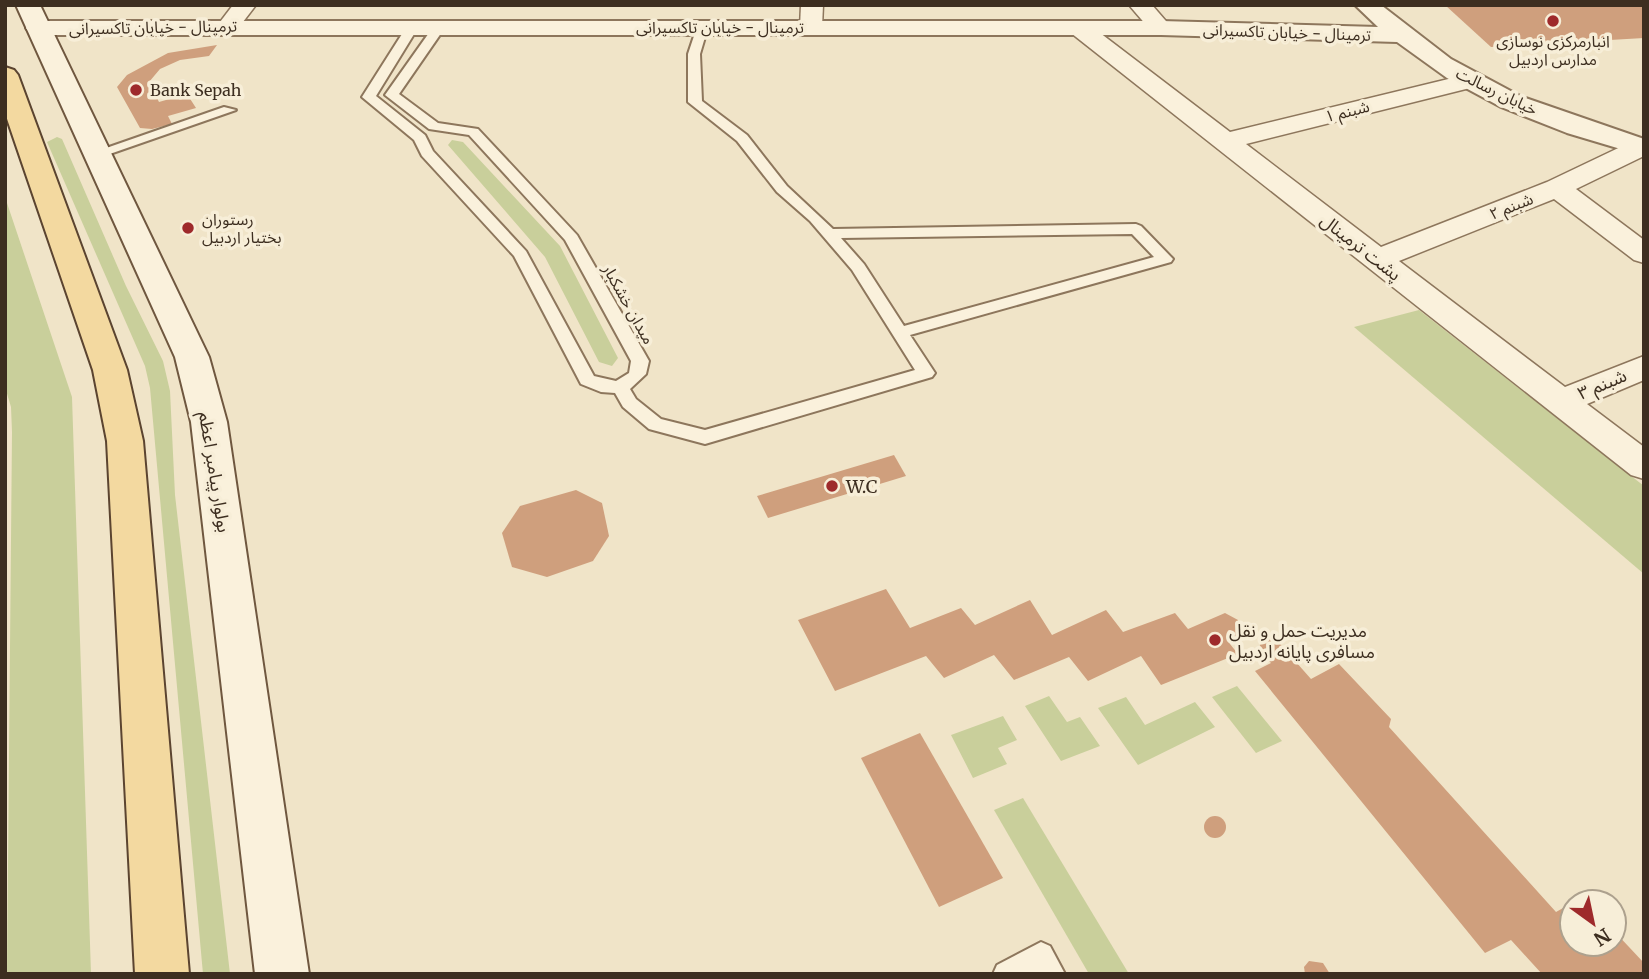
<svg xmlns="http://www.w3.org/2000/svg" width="1649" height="979" font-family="Merriweather,'Noto Sans Arabic',serif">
<rect width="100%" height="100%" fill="#f0e4c8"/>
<g fill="#c9cf9b">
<polygon points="57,137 62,139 126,286 163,361 170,391 175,495 230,974 203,974 150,388 145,366 47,142"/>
<polygon points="452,140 463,142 560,246 618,358 612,366 599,362 545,257 448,145"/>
<polygon points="5,197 72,397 91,974 7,974 12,432 11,407 5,387"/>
<polygon points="1419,310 1644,486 1644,574 1354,327"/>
<polygon points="1237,686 1282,741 1256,753 1212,697"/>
<polygon points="1049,696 1067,722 1080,717 1100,746 1061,761 1025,706"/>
<polygon points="1126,697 1145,725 1195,702 1215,727 1138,765 1098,708"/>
<polygon points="1003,716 1017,740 998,748 1007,764 973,778 951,735"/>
<polygon points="1023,798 1129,974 1089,974 994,810"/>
</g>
<g fill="#cf9f7d">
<polygon points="1445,5 1644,5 1644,38 1491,47"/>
<polygon points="217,45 209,56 180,60 160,69 149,82 159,102 187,94 196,108 168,116 172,124 152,129 140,128 117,87 127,75 168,53"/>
<polygon points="894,455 906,476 768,518 757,496"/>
<polygon points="576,490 602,503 609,536 593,561 547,577 512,567 502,533 520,506"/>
<polygon points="886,589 910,628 961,608 975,625 1030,600 1052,635 1106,610 1123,632 1175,613 1188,629 1225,613 1238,620 1240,635 1230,644 1238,654 1161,685 1141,656 1088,681 1069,657 1014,680 994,655 944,678 926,656 835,691 798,620"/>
<polygon points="1273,636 1311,679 1339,664 1391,719 1389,727 1556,912 1572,903 1572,944 1614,944 1614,931 1644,963 1644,974 1542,974 1511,940 1485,953 1255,671 1271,663 1258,649 1263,640"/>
<polygon points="920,733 1003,878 939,907 861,758"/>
<circle cx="1215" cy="827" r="11"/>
<polygon points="1309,961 1323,963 1330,974 1305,974 1304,967"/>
</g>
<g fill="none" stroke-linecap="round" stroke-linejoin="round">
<g stroke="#8d765c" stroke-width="4">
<g id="service">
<path d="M409 23 419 26 376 96 425 135 433 151 526 251 594 376 616 381 629 373 631 361 565 240 469 135 429 129 385 95 436 23H444L446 26 399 94 438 123 478 129 577 235 649 361 646 374 630 389 636 399 661 419 705 430 915 370 852 270 810 221 777 192 737 141 688 102V54L698 24 708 27 700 54 702 101 747 135 787 186 833 229 1136 224 1141 226 1173 259 1171 262 910 335 935 373 932 377 705 444 649 429 623 407 615 393 601 392 581 384 514 256 422 156 414 140 362 97ZM1132 234 1154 257 904 326 864 264 841 238Z"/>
<polygon points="224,107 236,110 104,156 92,153"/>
<polygon points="1041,942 1050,946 1065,974 993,974 997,965"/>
</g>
</g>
<g stroke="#8d765c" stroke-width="3">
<g id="minor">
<polygon points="233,5 256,5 236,31 220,31 217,26"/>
<polygon points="801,5 823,5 822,27 819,32 803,32 800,27"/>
<polygon points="1129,5 1152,5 1172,28 1169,33 1153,33"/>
<polygon points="1079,21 1087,23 1230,132 1469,74 1478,76 1481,81 1478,86 1246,144 1381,247 1547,182 1633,141 1644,139 1644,156 1576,189 1644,240 1644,263 1634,260 1554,199 1399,261 1565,387 1644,356 1644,380 1587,404 1644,447 1644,479 1631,475 1071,33 1068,28 1071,23"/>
</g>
</g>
<g stroke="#8d765c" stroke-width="4">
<polygon id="tertiary" points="1355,5 1381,5 1451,59 1520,96 1644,139 1644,156 1567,133 1501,107 1447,78 1397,42 1161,35 38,35 30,33 26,28 30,23 38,21 1161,21 1378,27"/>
</g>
<g stroke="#6f573f" stroke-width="4">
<polygon id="secondary" points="16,5 40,5 209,357 227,422 309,974 255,974 191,422 175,357"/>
</g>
<g stroke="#5b4430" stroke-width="4">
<polygon id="primary" points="5,67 14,70 18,75 127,370 143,441 189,974 135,974 107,441 93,370 5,113"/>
</g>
<use href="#service" fill="#faf1dc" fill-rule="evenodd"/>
<use href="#minor" fill="#faf1dc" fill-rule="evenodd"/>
<use href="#tertiary" fill="#faf1dc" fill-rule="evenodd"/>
<use href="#secondary" fill="#faf1dc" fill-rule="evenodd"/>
<use href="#primary" fill="#f3d9a0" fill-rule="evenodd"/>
</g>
<g fill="#9e2a2b" stroke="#f7eed8" stroke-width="2.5">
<circle cx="1553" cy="21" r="7"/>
<circle cx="136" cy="90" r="7"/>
<circle cx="188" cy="228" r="7"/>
<circle cx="832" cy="486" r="7"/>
<circle cx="1215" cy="640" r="7"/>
</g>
<g text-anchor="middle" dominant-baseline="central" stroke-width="7" stroke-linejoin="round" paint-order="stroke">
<g font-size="16" fill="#3d2e20" stroke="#f7eed8">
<text transform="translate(153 27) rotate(-1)">ترمینال - خیابان تاکسیرانی</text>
<text x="720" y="27">ترمینال - خیابان تاکسیرانی</text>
<text transform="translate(1287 32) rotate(2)">ترمینال - خیابان تاکسیرانی</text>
<text transform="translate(1497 91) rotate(26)">خیابان رسالت</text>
<text transform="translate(1347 111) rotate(-14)">شبنم ۱</text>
<text transform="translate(1511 206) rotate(-22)">شبنم ۲</text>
<text transform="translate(629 304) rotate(61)">میدان خشکبار</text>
</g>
<g font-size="16" fill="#3d2e20" stroke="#f7eed8" text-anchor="start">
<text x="1553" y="41" text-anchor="middle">انبارمرکزی نوسازی<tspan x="1553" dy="18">مدارس اردبیل</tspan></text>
<text x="150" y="90">Bank Sepah</text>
<text x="202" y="219">رستوران<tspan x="202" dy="18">بختیار اردبیل</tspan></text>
</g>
<g font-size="18" fill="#3d2e20" stroke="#f7eed8">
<text transform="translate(1361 247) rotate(38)">پشت ترمینال</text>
<text transform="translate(1602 384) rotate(-23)">شبنم ۳</text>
<text transform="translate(215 472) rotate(81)">بولوار پیامبر اعظم</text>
</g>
<g font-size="18" fill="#3d2e20" stroke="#f7eed8" text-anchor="start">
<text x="846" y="486">W.C</text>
<text x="1229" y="630">مدیریت حمل و نقل<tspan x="1229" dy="21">مسافری پایانه اردبیل</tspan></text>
</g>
</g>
<rect width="1649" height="979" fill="none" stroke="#3d2e20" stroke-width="14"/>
<g transform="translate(1593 923) rotate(147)"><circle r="33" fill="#f7eed8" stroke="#ada18e" stroke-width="2"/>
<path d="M0-5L12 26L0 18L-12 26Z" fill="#9e2a2b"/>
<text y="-10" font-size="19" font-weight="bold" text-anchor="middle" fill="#3d2e20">N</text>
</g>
</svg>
